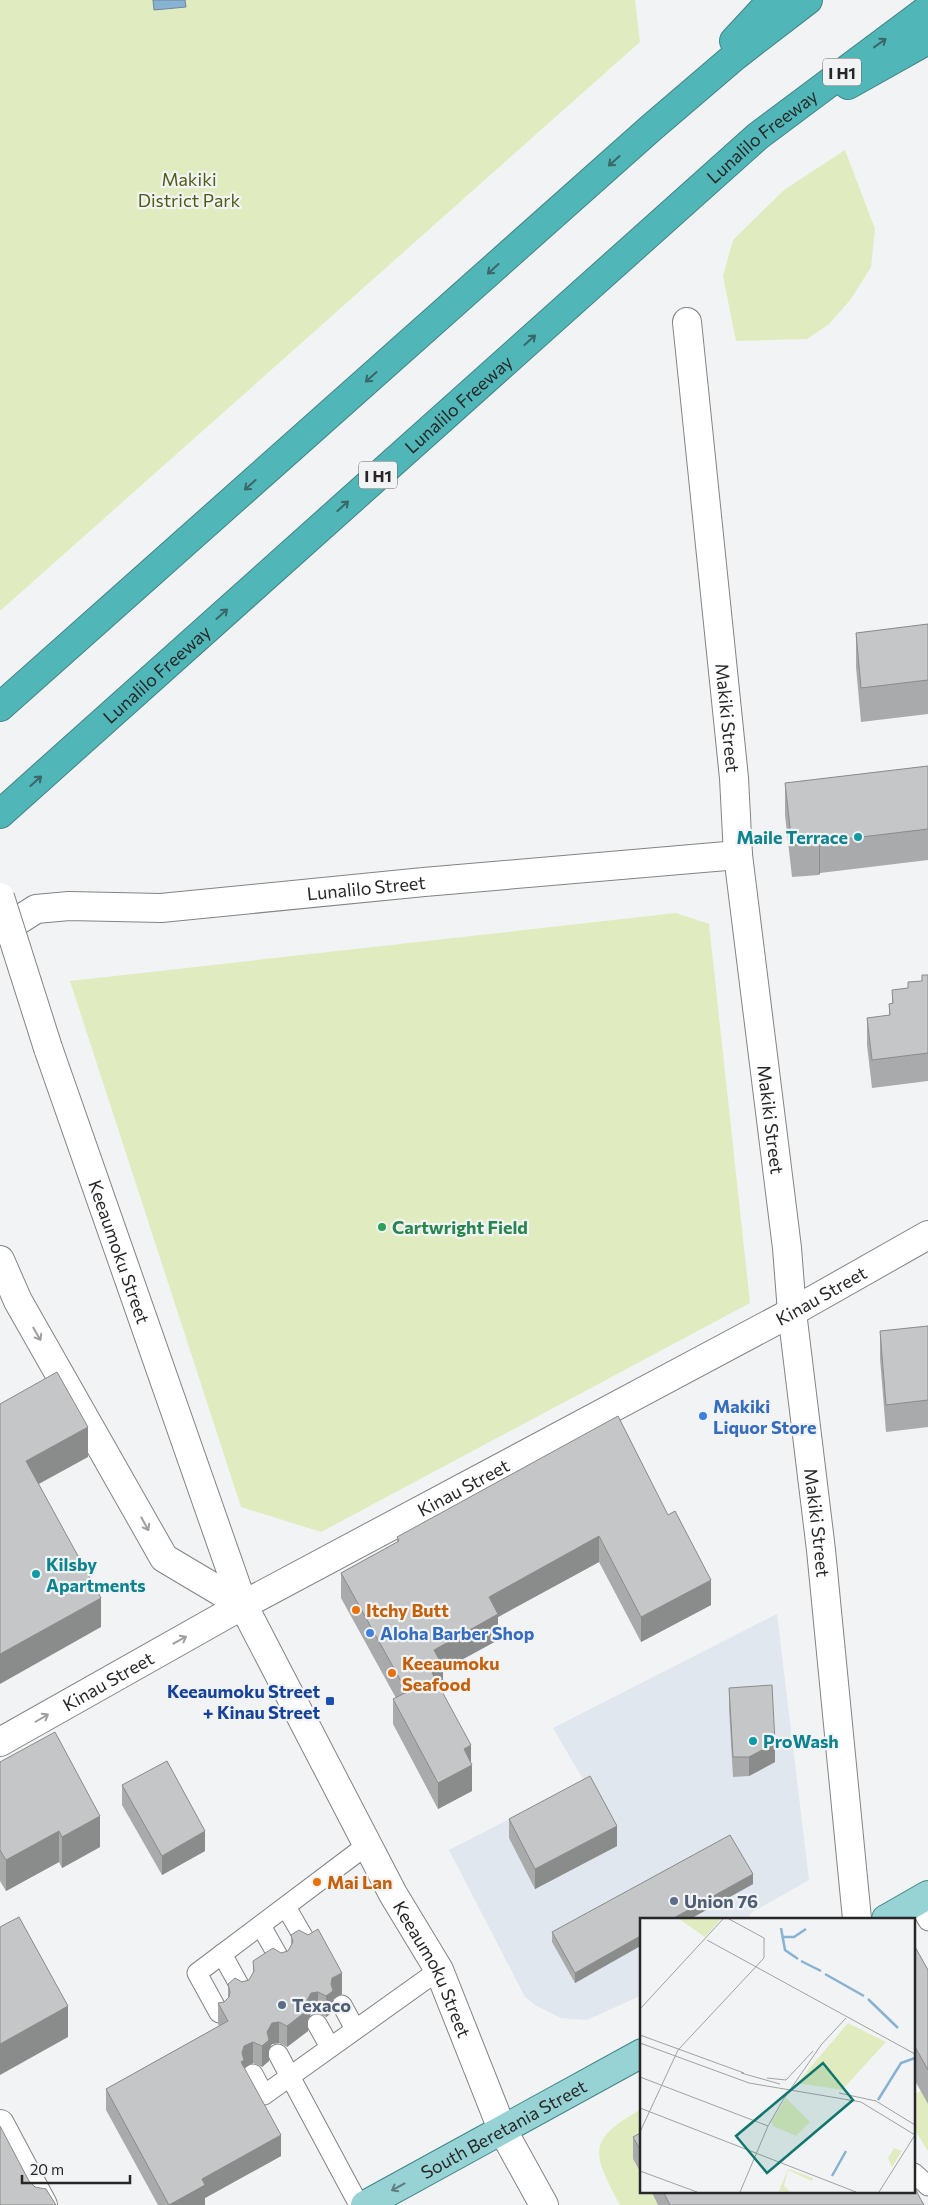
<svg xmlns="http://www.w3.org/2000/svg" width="928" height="2205" font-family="Commissioner,sans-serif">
<rect width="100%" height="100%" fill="#f2f3f4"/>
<polygon fill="#e0e7ee" points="777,1614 809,1880 751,1913 749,1919 642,1919 642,1995 587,2020 561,2018 535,2005 525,1997 449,1850 584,1781 553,1728"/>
<g fill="#e0ecbf">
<polygon points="0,0 635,0 640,42 0,611"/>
<polygon points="845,150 875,229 871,267 851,299 829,324 807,339 736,341 723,276 733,240 784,190"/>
<polygon points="676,913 709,924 750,1303 321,1532 241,1507 70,981"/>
<polygon points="921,2091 928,2104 928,2151 914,2129 914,2094"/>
<path d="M642 2109V2154L633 2159 642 2175V2191H651L658 2205H620C593 2153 585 2140 642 2109Z"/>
</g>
<polygon fill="#88b2d2" stroke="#6b889f" points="153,0 185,0 186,7 154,10"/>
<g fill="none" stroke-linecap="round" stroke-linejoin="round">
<g stroke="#828384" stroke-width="21">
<g id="service">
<polyline points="917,1901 928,1921"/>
<polyline points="286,1907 308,1945"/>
<polyline points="261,1926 282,1963"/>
<polyline points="222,1954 243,1992"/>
<polyline points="342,2005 355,2029"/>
<polyline points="219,2013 197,1973 367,1845"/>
<polyline points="317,2024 330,2047"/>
<polyline points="278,2054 359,2205"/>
<polyline points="253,2074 264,2095 439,1970"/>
<polyline points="914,2173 928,2186"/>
</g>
</g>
<g stroke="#828384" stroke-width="30">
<g id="minor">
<path id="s1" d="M687 322 734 778 738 855 787 1248 792 1312 821 1550 857 1919"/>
<path id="s2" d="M0 932 36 909 69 906 161 908 424 882 738 855"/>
<path id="s3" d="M0 1260 18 1301 164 1558 243 1605 792 1312 928 1235"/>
<polyline points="0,2124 43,2205"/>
</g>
</g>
<g stroke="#828384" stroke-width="30">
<g id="secondary">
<path id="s4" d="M48 1048 243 1605 393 1894 439 1970 502 2129 544 2205"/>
<path id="s5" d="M0 1742 243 1605"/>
</g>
</g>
<g stroke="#428485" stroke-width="30">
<g id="primary">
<polyline points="886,1919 928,1895"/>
<path id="s6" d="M365 2205 642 2053"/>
</g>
</g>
<g stroke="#428485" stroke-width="30">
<g id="motorway">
<polyline points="734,41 772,0"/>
<polyline points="848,85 928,40"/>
<polyline points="0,707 651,128 734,57 808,0"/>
<path id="s7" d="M0 814 758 136 928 9"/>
</g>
</g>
<use href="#service" stroke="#fff" stroke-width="19"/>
<use href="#minor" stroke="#fff" stroke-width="28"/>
<use href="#secondary" stroke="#fff" stroke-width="28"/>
<use href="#primary" stroke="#97d3d4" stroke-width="28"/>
<use href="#motorway" stroke="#51b6b7" stroke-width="28"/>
<g stroke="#828384" stroke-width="30" stroke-linecap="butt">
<polyline id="secondary-bridge" points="0,897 48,1048"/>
</g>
<use href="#secondary-bridge" stroke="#fff" stroke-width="28"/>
</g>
<g fill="#a9aaab">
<polygon points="928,624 928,714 861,722 856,667 856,633"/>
<polygon points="928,766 928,860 820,873 819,875 792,877 785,815 785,783"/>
<polygon points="928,975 928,1081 872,1088 867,1045 867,1018 889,1015 889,1004 892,1003 892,990 908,988 908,982 922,981"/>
<polygon points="928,1326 928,1427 886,1432 880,1359 880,1331"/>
<polygon points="618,1416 711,1605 641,1642 599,1562 498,1617 498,1640 443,1670 443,1692 471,1763 472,1791 438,1809 393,1724 393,1699 396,1698 341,1598 341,1573 397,1542 397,1537"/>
<polygon points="729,1688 775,1762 749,1776 733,1777 729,1708"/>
<polygon points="0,1762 100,1847 62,1868 59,1862 6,1891 0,1881"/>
<polygon points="122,1785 205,1851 162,1875 122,1805"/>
<polygon points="509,1819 617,1846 535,1889 509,1838"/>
<polygon points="753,1884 690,1919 642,1919 642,1945 575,1983 552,1942 552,1932"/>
<polygon points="291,1935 342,1994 333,1999 333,2012 326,2017 318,2013 311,2014 308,2020 308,2031 287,2047 279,2043 272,2044 269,2049 269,2061 262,2067 253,2063 244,2068 281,2156 205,2198 205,2205 158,2205 106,2110 106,2089 219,2026 218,2024 218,2003 224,2002 228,1998 228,1984 249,1980 253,1973 253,1961 288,1951 291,1946"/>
<polygon points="914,1945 928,1970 928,2104 914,2079"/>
<polygon points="642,2132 642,2175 633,2159 633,2137"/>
<polygon points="651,2191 914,2191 924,2205 658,2205"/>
</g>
<g fill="#8a8b8b">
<polygon points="820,842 820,873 819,875 819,844"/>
<polygon points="88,1427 88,1457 26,1491 26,1461"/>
<polygon points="599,1536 599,1562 498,1617 498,1640 443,1670 443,1692 432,1673 434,1650 489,1597"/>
<polygon points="711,1580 711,1605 641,1642 641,1617"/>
<polygon points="101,1598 101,1627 0,1684 0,1654"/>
<polygon points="775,1743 775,1762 749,1776 749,1757"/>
<polygon points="471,1745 471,1766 472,1765 472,1791 438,1809 438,1783 464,1749"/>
<polygon points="100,1816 100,1847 62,1868 62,1837"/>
<polygon points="617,1826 617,1846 535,1889 535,1869"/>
<polygon points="59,1831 59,1862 6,1891 6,1860"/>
<polygon points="205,1831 205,1851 162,1875 162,1856"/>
<polygon points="753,1874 753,1884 690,1919 672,1919"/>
<polygon points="642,1935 642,1945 575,1983 575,1973"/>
<polygon points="342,1973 342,1994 333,1999 333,2012 326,2017 326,1996 332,1978"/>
<polygon points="318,1992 318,2013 311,2014 308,2020 308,2031 287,2047 287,2026 306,2002 311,1993"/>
<polygon points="68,2006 68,2037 0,2075 0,2044"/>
<polygon points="279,2022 279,2043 272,2044 269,2049 269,2061 262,2067 262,2046 267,2032 272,2023"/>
<polygon points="253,2042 253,2063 244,2068 244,2081 241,2062 242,2053 244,2046"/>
<polygon points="281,2135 281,2156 205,2198 205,2205 169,2205 202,2179"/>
</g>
<g fill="#c5c6c7" stroke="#8a8b8b">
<polygon points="928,624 928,680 861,688 856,633"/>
<polygon points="928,766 928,829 820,842 819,844 792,845 785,783"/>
<polygon points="922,975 928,975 928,1053 872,1060 867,1018 890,1015 889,1004 893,1003 892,990 908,988 908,982 922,981"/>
<polygon points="928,1326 928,1400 886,1405 880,1331"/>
<polygon points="57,1372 88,1427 26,1461 101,1598 0,1654 0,1404"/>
<polygon points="618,1416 668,1515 675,1511 711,1580 641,1617 599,1536 489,1597 498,1614 434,1650 443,1667 432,1673 471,1745 464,1749 472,1765 438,1783 393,1699 407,1692 341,1573 399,1541 397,1537"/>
<polygon points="772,1685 775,1743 749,1757 733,1757 729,1688"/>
<polygon points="55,1732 100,1816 62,1837 59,1831 6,1860 0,1850 0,1762"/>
<polygon points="167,1761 205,1831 162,1856 122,1785"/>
<polygon points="590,1776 617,1826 535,1869 509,1819"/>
<polygon points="730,1835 753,1874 672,1919 642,1919 642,1935 575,1973 552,1932"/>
<polygon points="19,1917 68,2006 0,2044 0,1927"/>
<polygon points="318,1929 342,1973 332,1978 331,1984 333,1991 326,1996 318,1992 311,1993 306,2002 308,2010 287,2026 279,2022 272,2023 267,2032 269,2040 262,2046 253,2042 244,2046 242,2053 244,2060 241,2062 281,2135 202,2179 205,2185 169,2205 106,2089 228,2021 218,2003 224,2002 229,1997 230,1992 228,1984 235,1978 242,1982 249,1980 254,1971 253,1961 273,1948 281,1953 288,1951 293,1942 291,1935 299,1930 308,1935"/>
<polygon points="914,1945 928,1970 928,2070 914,2045"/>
<polygon points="0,2126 29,2181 35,2187 46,2189 56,2205 0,2205"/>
<polygon points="642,2132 642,2153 633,2137"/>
<polygon points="914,2186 920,2198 924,2205 670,2205 663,2191 914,2191"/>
</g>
<defs><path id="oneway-shaft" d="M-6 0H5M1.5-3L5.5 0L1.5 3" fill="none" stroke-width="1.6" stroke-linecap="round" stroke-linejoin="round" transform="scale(1.25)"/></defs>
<g stroke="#3a6768">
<use href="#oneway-shaft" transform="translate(880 43) rotate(-36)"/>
<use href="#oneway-shaft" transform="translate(614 161) rotate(138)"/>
<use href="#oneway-shaft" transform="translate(493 269) rotate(138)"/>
<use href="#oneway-shaft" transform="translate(530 340) rotate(-42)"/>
<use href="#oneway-shaft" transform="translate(371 377) rotate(138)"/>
<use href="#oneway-shaft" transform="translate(250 485) rotate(138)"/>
<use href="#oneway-shaft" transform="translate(343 506) rotate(-42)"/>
<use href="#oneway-shaft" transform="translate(222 614) rotate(-42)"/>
<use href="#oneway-shaft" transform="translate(36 781) rotate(-42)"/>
</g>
<g stroke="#9e9e9e">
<use href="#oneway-shaft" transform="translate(37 1334) rotate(60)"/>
<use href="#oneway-shaft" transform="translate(145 1524) rotate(61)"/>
<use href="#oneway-shaft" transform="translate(180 1640) rotate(-29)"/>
<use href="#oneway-shaft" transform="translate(42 1718) rotate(-30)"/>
</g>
<use stroke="#5f7d7e" href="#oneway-shaft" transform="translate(398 2187) rotate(151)"/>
<g fill="#0f9aa8" stroke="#f2f3f4" stroke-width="2">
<circle cx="858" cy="837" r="5"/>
<circle cx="36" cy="1574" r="5"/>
<circle cx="753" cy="1741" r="5"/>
</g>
<circle fill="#2e9e5b" stroke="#f2f3f4" stroke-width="2" cx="382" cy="1227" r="5"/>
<g fill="#3f7fe0" stroke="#f2f3f4" stroke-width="2">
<circle cx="703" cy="1416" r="5"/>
<circle cx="370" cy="1633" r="5"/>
</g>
<g fill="#e8710a" stroke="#f2f3f4" stroke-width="2">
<circle cx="356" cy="1610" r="5"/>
<circle cx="392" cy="1673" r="5"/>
<circle cx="317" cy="1882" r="5"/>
</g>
<rect fill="#1a4fb4" stroke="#f2f3f4" stroke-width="2" x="325" y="1696" width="10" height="10" rx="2.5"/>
<g fill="#5c6f8a" stroke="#f2f3f4" stroke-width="2">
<circle cx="674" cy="1901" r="5"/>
<circle cx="282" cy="2005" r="5"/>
</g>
<g text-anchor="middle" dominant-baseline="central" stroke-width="4.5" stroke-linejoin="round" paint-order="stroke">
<g fill="#f2f3f4" stroke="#646465" stroke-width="1">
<rect x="823" y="58.5" width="38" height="27" rx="4"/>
<rect x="359" y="461.5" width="38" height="27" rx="4"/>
</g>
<g font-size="16" font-weight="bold" fill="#272728">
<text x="842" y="72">I H1</text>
<text x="378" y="475">I H1</text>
</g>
<g font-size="18" fill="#272728" stroke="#f2f3f4">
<text stroke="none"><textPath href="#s7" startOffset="1020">Lunalilo Freeway</textPath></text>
<text stroke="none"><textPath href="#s7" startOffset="615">Lunalilo Freeway</textPath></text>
<text stroke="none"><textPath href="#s7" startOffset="210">Lunalilo Freeway</textPath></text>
<text stroke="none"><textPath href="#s1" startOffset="398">Makiki Street</textPath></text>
<text stroke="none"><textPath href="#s2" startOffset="374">Lunalilo Street</textPath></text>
<text stroke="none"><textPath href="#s1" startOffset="802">Makiki Street</textPath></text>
<text stroke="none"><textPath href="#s4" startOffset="216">Keeaumoku Street</textPath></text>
<text stroke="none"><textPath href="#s3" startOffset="1088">Kinau Street</textPath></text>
<text stroke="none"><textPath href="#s3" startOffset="682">Kinau Street</textPath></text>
<text stroke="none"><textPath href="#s1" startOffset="1208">Makiki Street</textPath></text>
<text stroke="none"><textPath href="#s5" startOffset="124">Kinau Street</textPath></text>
<text stroke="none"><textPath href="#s4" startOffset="1001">Keeaumoku Street</textPath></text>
<text stroke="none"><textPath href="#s6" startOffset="158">South Beretania Street</textPath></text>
</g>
<g font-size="18" fill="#4f5c14" stroke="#f2f3f4">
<text x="189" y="179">Makiki<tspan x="189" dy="21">District Park</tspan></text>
</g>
<g font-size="18" font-weight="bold" fill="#0d838f" stroke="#f2f3f4" text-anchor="start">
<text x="848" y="837" text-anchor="end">Maile Terrace</text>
<text x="46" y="1564">Kilsby<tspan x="46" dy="21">Apartments</tspan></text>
<text x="763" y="1741">ProWash</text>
</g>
<g font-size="18" font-weight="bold" fill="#27864d" stroke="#f2f3f4" text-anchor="start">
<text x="392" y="1227">Cartwright Field</text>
</g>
<g font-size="18" font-weight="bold" fill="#366cbe" stroke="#f2f3f4" text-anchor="start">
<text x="713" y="1406">Makiki<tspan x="713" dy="21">Liquor Store</tspan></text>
<text x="380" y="1633">Aloha Barber Shop</text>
</g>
<g font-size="18" font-weight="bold" fill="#c56008" stroke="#f2f3f4" text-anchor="start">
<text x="366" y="1610">Itchy Butt</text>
<text x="402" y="1663">Keeaumoku<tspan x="402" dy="21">Seafood</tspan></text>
<text x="327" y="1882">Mai Lan</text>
</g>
<g font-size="18" font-weight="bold" fill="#164399" stroke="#f2f3f4" text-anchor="end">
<text x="320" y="1691">Keeaumoku Street<tspan x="320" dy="21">+ Kinau Street</tspan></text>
</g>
<g font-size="18" font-weight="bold" fill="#4e5e75" stroke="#f2f3f4" text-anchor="start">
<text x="684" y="1901">Union 76</text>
<text x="292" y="2005">Texaco</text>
</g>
</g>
<g transform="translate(640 1918)">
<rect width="275" height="275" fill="#f2f3f4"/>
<path d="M39 1H81L65 19ZM208 105 246 124 202 172 157 165ZM146 180 170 204 156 218 133 208 131 204ZM254 230 262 233 252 249 248 240ZM148 251 173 260 172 263 148 252 144 268 150 274 139 273Z" fill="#e0ecbf"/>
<path fill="none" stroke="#88b2d2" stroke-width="2.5" d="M141 10 145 32 158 41M143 19H154L166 11M161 43 181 53M185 56 224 78M228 81 258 110M238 182 261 145 275 140M192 258 206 233"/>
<path fill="none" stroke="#a1a1a2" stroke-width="1" d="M67 22 275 136M0 91 83 1M0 117 104 155M0 125 109 165 221 184 275 217M101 155 140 166M0 159 128 208M127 160 146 162 173 133M199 175 236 183 275 207M0 190 216 274M0 214 38 132 124 40V20L89 1M0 253 57 274M100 274 128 208 143 182 181 127 206 100M239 274 275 217"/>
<path fill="#0f766e" fill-opacity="0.15" stroke="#0f766e" stroke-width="2.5" d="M183 145 213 182 127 255 96 218Z"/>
<rect width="275" height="275" fill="none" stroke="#272728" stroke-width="2.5"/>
</g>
<path d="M22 2175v8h108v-8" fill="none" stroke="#272728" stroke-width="2.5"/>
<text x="30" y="2175" font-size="15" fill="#272728" stroke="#f2f3f4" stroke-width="4" paint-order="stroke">20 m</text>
</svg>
